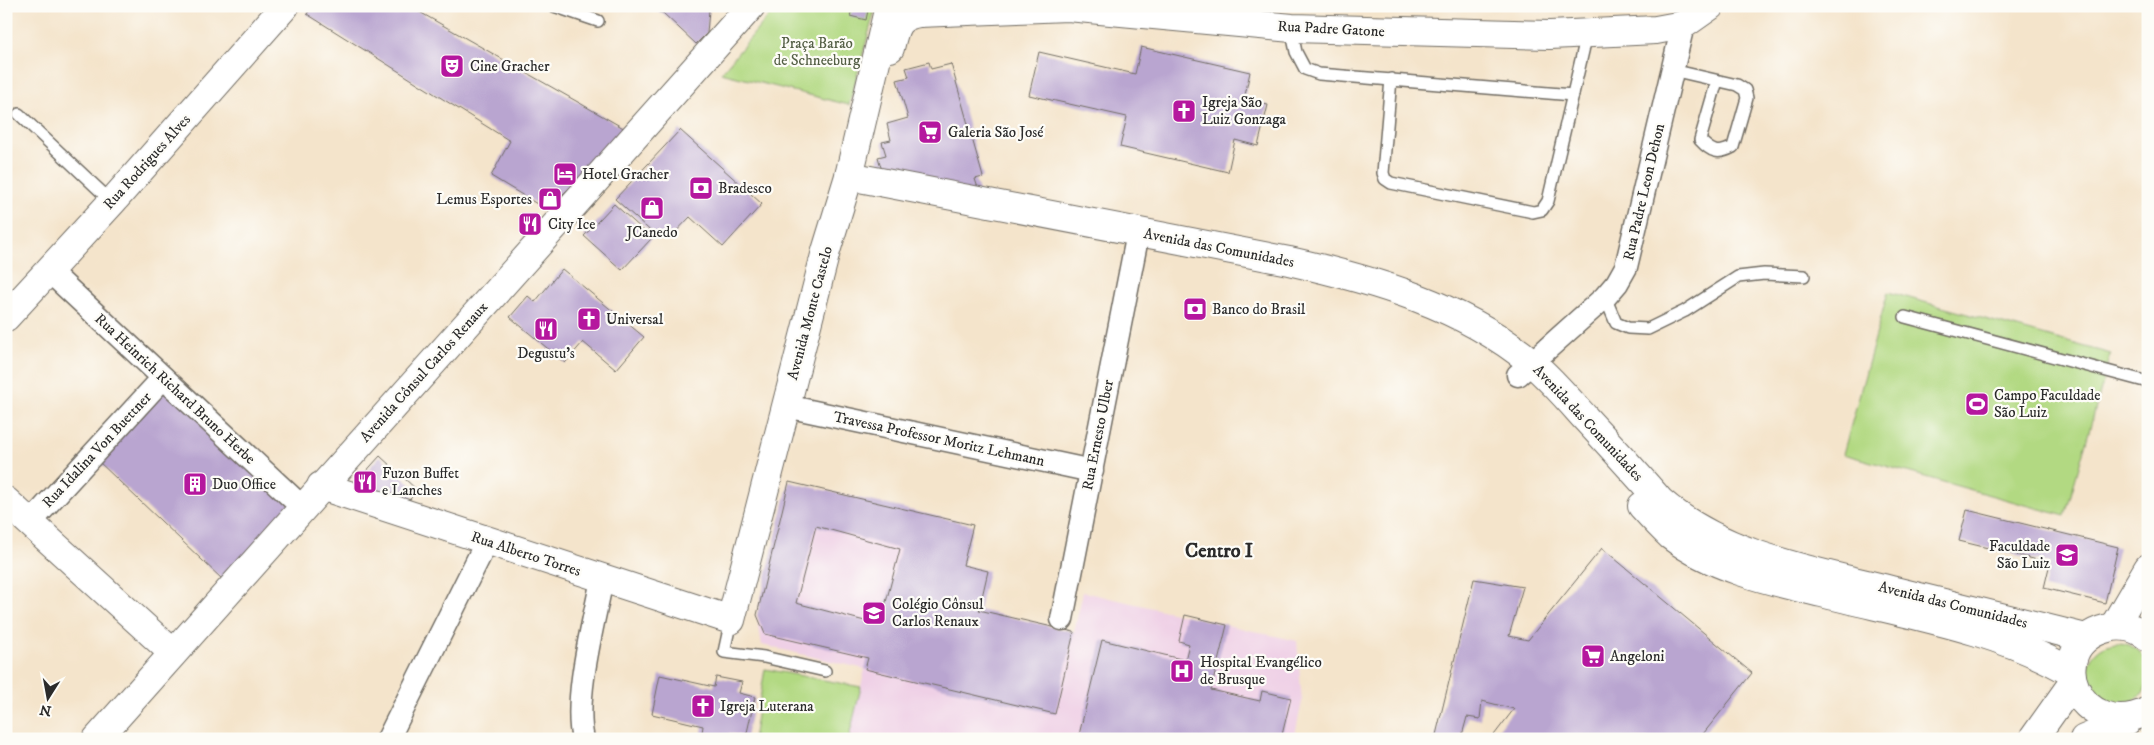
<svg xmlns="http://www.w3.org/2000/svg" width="2154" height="745" font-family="'IM FELL DW Pica',serif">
<rect width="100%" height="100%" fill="#fdfcf7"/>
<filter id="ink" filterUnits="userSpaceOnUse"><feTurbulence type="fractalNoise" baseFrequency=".02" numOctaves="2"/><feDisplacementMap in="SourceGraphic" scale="10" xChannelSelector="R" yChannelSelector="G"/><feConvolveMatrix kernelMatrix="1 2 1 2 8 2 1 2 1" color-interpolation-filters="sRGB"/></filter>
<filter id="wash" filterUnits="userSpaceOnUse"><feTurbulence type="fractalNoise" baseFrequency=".0096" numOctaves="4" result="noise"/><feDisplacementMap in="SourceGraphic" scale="20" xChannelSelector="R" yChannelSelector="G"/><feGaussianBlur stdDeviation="1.12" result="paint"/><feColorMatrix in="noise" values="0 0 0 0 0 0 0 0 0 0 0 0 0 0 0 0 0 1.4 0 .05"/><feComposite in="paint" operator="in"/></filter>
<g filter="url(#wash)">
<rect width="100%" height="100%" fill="#f4e4cb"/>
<polygon fill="#efd0e6" points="789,482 973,525 963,565 988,571 979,610 1074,632 1083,592 1297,641 1302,702 1294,739 849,737 865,669 762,645 757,615"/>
<g fill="#b2d982" stroke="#6e8256">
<polygon points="777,6 876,6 849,105 721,73"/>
<polygon points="1888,292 2111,354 2065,516 1843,454"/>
<circle cx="2118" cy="674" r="31"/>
<polygon points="765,669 861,687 849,737 854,739 753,739"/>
</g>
<g id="blocks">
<g fill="#b9a5d0" fill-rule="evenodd">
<polygon points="312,6 409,6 627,130 547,210 491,176 510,141 307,14"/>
<polygon points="705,6 709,10 707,33 696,44 663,13 641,7"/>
<polygon points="853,6 869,6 866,20 850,16"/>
<polygon points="1183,6 1238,6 1237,15"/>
<polygon points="1141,47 1250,72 1244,100 1268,105 1258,146 1235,140 1228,172 1120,147 1127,117 1029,95 1039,52 1135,74"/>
<polygon points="929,62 931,69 951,64 983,177 975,179 981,197 900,179 897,170 883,174 878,157 886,155 882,142 891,140 887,124 908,118 897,80 909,77 906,68"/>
<polygon points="680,130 762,204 723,247 690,217 670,238 656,236 615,199"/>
<polygon points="614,204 652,238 622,270 584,236"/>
<polygon points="562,269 644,337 616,370 583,342 565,363 510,317 528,296 535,302"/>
<polygon points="167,387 293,507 223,580 97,460"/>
<polygon points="380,456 417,490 402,510 352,487"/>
<path d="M789 482 973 525 963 565 988 571 979 610 1074 632 1055 714 865 669 868 658 765 634 757 615ZM816 526 900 549 880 625 796 603Z"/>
<polygon points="1967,510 2118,547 2105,603 2044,588 2050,563 1959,541"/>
<polygon points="1602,548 1752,673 1699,739 1491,739 1514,709 1482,701 1480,719 1467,717 1461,739 1435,739 1474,579 1523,587 1509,636 1528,640"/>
<polygon points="1185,615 1227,625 1211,690 1260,701 1262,691 1291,698 1281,739 1078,739 1102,640 1185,660 1189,644 1179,641"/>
<polygon points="660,675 714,687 716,677 742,682 739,693 755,697 746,737 729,733 728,739 701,739 703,726 652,714"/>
</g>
</g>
</g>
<g filter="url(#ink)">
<use href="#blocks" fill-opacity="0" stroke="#716c63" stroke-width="1"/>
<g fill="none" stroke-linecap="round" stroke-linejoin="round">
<g stroke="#716c63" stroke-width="14">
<g id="service">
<polyline points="554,6 598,21"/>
<polyline points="1291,28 1296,52 1305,69 1319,74 1573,95"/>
<path d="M1672 70 1737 85 1745 90 1747 98 1733 147C1718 155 1711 152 1700 140L1717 81"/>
<polyline points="1391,79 1383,173 1385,179 1391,183 1533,212 1542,210 1548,201 1587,34"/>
<polyline points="19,114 112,202"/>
<polyline points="1605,297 1616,323 1628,328 1648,329 1685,311 1738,277 1764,274 1804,276"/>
<polyline points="1905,317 2148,382"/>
<polyline points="731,620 724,652 764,657 825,671"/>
</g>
</g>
<g stroke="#716c63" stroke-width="25">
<g id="minor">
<polyline points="48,270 302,507"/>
<polyline points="1518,375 1605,297 1617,283 1626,267 1683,25"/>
<polyline points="786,406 1092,471"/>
<polyline points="30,523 163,378"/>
<polyline points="1062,619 1138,233"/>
<polyline points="388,739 487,541"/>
<path d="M583 739C573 698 594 622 602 579"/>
</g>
</g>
<g stroke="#716c63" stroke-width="30">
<g id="tertiary">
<polyline points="919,13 1068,7 1292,28 1550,35 1656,30 1683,25 1710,6"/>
<polyline points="2114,626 2148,568"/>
</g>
</g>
<g stroke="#716c63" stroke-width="30">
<g id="secondary">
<path d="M890 48C895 27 896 17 919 13"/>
<path d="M849 176 1289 261C1374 280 1462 305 1531 362 1551 379 1569 400 1586 419 1611 446 1636 473 1660 501 1723 556 1811 570 1891 590 1956 606 2021 622 2086 638"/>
<polyline points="6,317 112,202 285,6"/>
<polyline points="321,486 731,620 826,251 849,176 889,6"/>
<path d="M1642 506C1651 516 1661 527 1671 536 1714 569 1771 581 1822 593 1905 614 1996 628 2071 672"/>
<path d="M2148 637C2137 628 2122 624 2108 628 2037 646 2080 745 2148 711"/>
<polyline points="2033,739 2072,684"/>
<polyline points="2084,739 2127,721"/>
</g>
</g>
<g stroke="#716c63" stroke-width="30">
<g id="primary">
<polyline points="6,501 173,653"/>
<polyline points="97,739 751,6"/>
</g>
</g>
<use href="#service" stroke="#fff" stroke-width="11"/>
<use href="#minor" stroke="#fff" stroke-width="22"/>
<use href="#tertiary" stroke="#fff" stroke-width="28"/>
<use href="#secondary" stroke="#fff" stroke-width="28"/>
<use href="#primary" stroke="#fff" stroke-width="28"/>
</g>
</g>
<defs>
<g id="theatre-square" transform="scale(1.25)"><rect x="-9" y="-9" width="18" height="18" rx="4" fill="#b5179e" stroke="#fdfcf7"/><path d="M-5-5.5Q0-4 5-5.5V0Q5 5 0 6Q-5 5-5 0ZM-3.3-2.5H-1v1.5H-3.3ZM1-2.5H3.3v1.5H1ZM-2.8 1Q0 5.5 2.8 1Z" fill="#fff"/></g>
<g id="church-square" transform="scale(1.25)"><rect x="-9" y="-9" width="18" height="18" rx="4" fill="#b5179e" stroke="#fdfcf7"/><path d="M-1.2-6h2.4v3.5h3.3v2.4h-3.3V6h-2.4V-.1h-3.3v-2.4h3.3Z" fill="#fff"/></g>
<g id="supermarket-square" transform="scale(1.25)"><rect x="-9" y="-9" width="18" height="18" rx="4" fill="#b5179e" stroke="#fdfcf7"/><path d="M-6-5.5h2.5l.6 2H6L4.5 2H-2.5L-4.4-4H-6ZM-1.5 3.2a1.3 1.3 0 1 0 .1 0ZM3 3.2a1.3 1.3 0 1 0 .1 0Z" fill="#fff"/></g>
<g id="hotel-square" transform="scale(1.25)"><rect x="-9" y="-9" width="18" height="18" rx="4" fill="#b5179e" stroke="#fdfcf7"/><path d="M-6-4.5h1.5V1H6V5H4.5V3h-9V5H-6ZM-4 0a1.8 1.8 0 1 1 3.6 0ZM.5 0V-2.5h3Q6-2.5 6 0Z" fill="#fff"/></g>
<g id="bank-square" transform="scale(1.25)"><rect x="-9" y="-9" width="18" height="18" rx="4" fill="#b5179e" stroke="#fdfcf7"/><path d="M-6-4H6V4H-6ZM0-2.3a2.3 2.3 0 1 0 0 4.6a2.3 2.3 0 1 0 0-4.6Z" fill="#fff"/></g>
<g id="shop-square" transform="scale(1.25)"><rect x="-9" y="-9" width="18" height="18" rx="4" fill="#b5179e" stroke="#fdfcf7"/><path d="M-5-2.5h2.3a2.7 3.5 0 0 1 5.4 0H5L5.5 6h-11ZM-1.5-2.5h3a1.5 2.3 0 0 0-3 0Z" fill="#fff"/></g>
<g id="restaurant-square" transform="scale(1.25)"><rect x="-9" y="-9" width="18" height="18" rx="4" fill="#b5179e" stroke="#fdfcf7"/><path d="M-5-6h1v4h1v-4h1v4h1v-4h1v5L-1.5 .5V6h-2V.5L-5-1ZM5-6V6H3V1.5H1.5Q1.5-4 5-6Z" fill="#fff"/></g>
<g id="stadium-square" transform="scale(1.25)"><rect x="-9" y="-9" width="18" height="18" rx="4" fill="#b5179e" stroke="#fdfcf7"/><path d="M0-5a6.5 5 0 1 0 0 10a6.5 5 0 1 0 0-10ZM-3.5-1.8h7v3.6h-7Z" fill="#fff"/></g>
<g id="building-square" transform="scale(1.25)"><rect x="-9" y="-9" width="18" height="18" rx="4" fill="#b5179e" stroke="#fdfcf7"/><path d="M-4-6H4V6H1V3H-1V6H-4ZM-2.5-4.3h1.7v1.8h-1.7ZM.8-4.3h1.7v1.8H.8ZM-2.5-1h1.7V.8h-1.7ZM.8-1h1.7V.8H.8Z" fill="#fff"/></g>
<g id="university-square" transform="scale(1.25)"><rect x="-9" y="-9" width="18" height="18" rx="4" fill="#b5179e" stroke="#fdfcf7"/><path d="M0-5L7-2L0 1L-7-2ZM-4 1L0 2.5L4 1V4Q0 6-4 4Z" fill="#fff"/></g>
<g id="school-square" transform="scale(1.25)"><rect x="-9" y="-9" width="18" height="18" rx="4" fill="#b5179e" stroke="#fdfcf7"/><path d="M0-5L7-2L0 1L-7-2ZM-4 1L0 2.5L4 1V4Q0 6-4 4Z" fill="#fff"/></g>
<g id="hospital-square" transform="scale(1.25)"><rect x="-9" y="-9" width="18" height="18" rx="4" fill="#b5179e" stroke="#fdfcf7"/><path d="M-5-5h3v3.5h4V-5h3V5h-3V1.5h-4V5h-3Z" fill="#fff"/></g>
</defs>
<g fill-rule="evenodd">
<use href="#theatre-square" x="452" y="66"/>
<use href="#church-square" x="1184" y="111"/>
<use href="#supermarket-square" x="930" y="132"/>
<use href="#hotel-square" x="565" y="174"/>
<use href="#bank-square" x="701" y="188"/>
<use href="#shop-square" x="550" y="199"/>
<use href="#shop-square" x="652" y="208"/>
<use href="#restaurant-square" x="530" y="224"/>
<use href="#bank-square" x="1195" y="309"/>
<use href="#church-square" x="589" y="319"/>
<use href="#restaurant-square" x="546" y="329"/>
<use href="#stadium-square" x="1977" y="404"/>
<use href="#restaurant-square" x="365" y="482"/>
<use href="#building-square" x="195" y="484"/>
<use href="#university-square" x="2067" y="555"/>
<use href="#school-square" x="874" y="613"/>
<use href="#supermarket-square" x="1593" y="656"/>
<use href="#hospital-square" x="1182" y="671"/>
<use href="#church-square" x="703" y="706"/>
</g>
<g text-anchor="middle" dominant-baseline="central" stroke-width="4.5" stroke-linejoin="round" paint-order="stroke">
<g font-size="15" fill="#2b2b2b" stroke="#fdfcf7">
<text transform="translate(1331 29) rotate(3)">Rua Padre Gatone</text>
<text transform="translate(147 162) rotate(-48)">Rua Rodrigues Alves</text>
<text transform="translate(1644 192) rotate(-77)">Rua Padre Leon Dehon</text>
<text transform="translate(1219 248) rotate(11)">Avenida das Comunidades</text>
<text transform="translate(810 313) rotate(-75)">Avenida Monte Castelo</text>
<text transform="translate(424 372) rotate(-48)">Avenida Cônsul Carlos Renaux</text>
<text transform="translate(175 389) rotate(43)">Rua Heinrich Richard Bruno Herbe</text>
<text transform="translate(1588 423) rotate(47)">Avenida das Comunidades</text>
<text transform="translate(1098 435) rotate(-79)">Rua Ernesto Ulber</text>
<text transform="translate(939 439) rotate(12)">Travessa Professor Moritz Lehmann</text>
<text transform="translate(97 450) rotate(-47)">Rua Idalina Von Buettner</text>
<text transform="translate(526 554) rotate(18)">Rua Alberto Torres</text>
<text transform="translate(1953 605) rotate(14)">Avenida das Comunidades</text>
</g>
<g font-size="15" fill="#545f45" stroke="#fdfcf7">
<text x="817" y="43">Praça Barão<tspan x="817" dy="17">de Schneeburg</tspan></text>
</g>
<g font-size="15" fill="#2b2b2b" stroke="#fdfcf7" text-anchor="start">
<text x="470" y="66">Cine Gracher</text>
<text x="1202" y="102">Igreja São<tspan x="1202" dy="17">Luiz Gonzaga</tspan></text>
<text x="948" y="132">Galeria São José</text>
<text x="582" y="174">Hotel Gracher</text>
<text x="718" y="188">Bradesco</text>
<text x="532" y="199" text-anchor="end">Lemus Esportes</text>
<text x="548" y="224">City Ice</text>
<text x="652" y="232" text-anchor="middle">JCanedo</text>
<text x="1212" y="309">Banco do Brasil</text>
<text x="606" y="319">Universal</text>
<text x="546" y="353" text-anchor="middle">Degustu's</text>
<text x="1994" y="395">Campo Faculdade<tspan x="1994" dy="17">São Luiz</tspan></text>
<text x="382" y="473">Fuzon Buffet<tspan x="382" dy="17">e Lanches</tspan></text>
<text x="212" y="484">Duo Office</text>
<text x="2050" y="546" text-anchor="end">Faculdade<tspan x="2050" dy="17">São Luiz</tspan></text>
<text x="892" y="604">Colégio Cônsul<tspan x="892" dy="17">Carlos Renaux</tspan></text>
<text x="1610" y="656">Angeloni</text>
<text x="1200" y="662">Hospital Evangélico<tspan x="1200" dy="17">de Brusque</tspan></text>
<text x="720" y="706">Igreja Luterana</text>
</g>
<g font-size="20" font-weight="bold" fill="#2b2b2b" stroke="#fdfcf7">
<text x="1219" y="551">Centro I</text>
</g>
</g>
<rect width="2154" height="745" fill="none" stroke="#fdfcf7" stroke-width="25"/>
<g transform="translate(48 698) rotate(191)" stroke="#fdfcf7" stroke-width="4" paint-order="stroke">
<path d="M0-4L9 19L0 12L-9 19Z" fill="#2b2b2b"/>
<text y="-8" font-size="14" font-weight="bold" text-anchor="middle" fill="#2b2b2b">N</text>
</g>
</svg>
